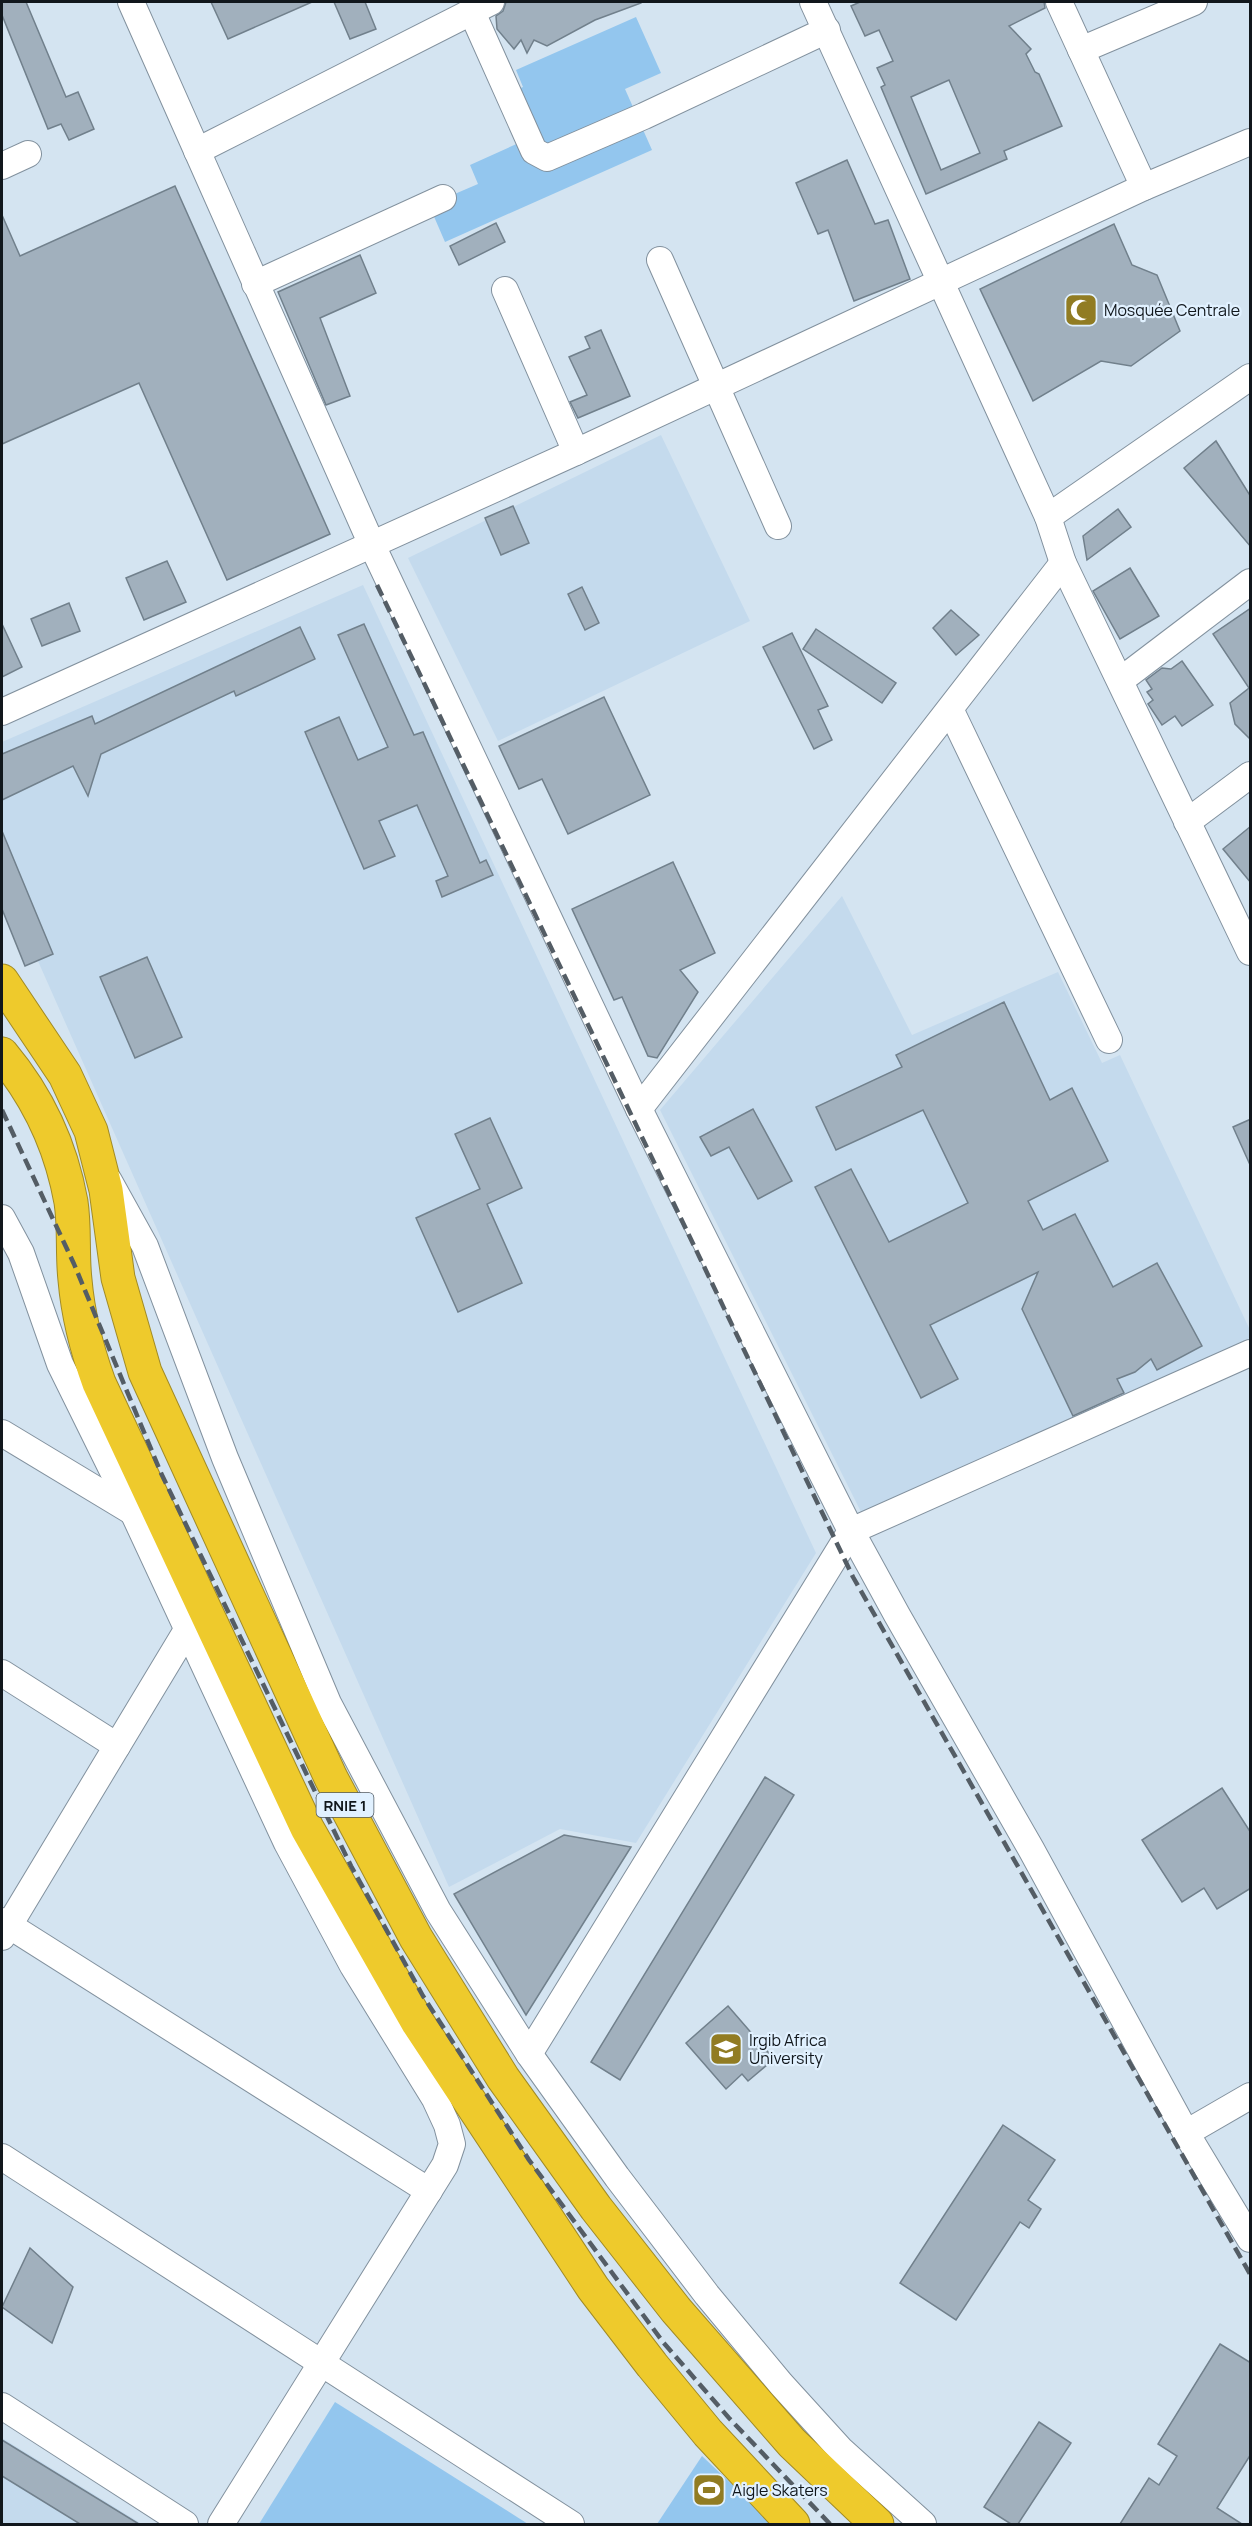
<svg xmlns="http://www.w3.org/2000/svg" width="1252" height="2526" font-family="Manrope,sans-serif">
<rect width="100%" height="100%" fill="#d4e4f1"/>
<g fill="#c4daed">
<polygon points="661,435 750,621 498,741 408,558"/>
<polygon points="363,585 816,1553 636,1843 560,1829 449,1887 2,880 2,742"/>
<polygon points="842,896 912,1035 1058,972 1102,1063 1120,1055 1250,1330 1250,1338 869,1528 660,1110"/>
<polygon points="2,2438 142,2524 2,2524"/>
</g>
<g fill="#93c6ee">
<polygon points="636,17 661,73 625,89 652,150 445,242 429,205 478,184 470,165 521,142 501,96 523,87 516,70"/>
<polygon points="335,2402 528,2524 259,2524"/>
<polygon points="702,2456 774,2524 657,2524"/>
</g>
<g fill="#a1b0bd" stroke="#71808c" stroke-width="1.5" fill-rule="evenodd">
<polygon points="2,2 26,2 66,97 78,92 94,129 69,140 61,124 48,129 2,15"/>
<polygon points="211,2 312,2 228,39"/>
<polygon points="334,2 365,2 376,29 350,39"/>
<polygon points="506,2 641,2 641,3 595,20 547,46 534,40 527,53 521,40 514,49 497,29 496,16 503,11"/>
<path d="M860 2H1044L1045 8 1009 26 1031 49 1026 54 1035 72 1039 74 1062 126 1004 151 1007 159 926 194 881 87 885 85 877 68 893 61 879 30 865 36 851 6ZM949 80 980 153 941 170 911 97Z"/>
<polygon points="847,160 875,224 888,220 910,279 854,301 828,230 818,234 796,183"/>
<polygon points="175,186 330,534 227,580 139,383 2,444 2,215 20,256"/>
<polygon points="496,223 505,242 459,265 450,246"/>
<polygon points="1114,224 1132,265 1157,275 1180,331 1131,366 1101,361 1033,401 980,289"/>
<polygon points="360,255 376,293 320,318 350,396 326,405 278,292"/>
<polygon points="601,330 630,396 578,418 570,402 587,395 569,357 590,348 585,337"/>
<polygon points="1216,441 1251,497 1251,547 1184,468"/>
<polygon points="513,506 529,543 501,555 485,518"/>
<polygon points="1118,509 1131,527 1087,560 1083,536"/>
<polygon points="167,561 186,602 144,620 126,578"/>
<polygon points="1130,568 1159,616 1120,639 1093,591"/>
<polygon points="582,587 599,623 585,630 568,594"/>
<polygon points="69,603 80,631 42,646 31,619"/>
<polygon points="1251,608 1251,740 1235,724 1230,703 1249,688 1213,634"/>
<polygon points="951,610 979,635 956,655 933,628"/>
<polygon points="2,624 22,667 2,677"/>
<polygon points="364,624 414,735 423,732 480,863 486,860 493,875 442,897 436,881 448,876 417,805 379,821 395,856 364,869 305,732 339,717 358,760 388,747 338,635"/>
<polygon points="300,627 315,659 236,696 234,691 101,754 88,796 73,766 2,800 2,754 92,716 95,724"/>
<polygon points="816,629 896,683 882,703 803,649"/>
<polygon points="792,633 828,706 818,710 832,740 814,749 763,647"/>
<polygon points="1182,661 1213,705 1182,726 1175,716 1162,725 1148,704 1153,700 1147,692 1152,689 1146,680 1162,668 1171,669"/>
<polygon points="604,697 650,795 568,834 542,779 519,789 499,746"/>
<polygon points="1251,826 1251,883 1223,849"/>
<polygon points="2,831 53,954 25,966 2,909"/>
<polygon points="673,862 715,953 680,970 698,992 657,1058 648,1056 622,997 614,1000 572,909"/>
<polygon points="147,957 182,1037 135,1058 100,977"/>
<polygon points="1004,1002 1050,1100 1072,1088 1108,1161 1028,1201 1043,1230 1075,1214 1113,1287 1157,1263 1202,1346 1157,1370 1151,1359 1135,1372 1117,1379 1124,1393 1073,1416 1022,1309 1038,1272 930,1325 958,1379 921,1398 815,1187 851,1169 889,1242 968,1203 923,1110 836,1150 816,1107 902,1067 896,1055"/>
<polygon points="753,1109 792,1181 758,1199 729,1147 711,1156 700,1137"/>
<polygon points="490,1118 522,1188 487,1204 522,1283 458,1312 416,1218 480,1189 455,1134"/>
<polygon points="1251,1119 1251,1167 1233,1127"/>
<polygon points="765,1777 794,1795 620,2080 591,2062"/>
<polygon points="1222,1788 1251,1833 1251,1888 1217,1909 1204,1888 1182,1902 1142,1840"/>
<polygon points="564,1835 631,1847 526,2015 454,1894"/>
<polygon points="728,2006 774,2059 748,2081 742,2074 726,2089 686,2043"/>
<polygon points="1003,2125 1055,2160 1028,2200 1041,2209 1029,2228 1020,2222 956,2320 900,2283"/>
<polygon points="30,2248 73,2287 52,2343 2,2307"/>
<polygon points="1220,2344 1251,2363 1251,2454 1217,2508 1242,2524 1120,2524 1149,2478 1159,2485 1177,2456 1158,2444"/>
<polygon points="1039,2422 1071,2443 1018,2524 1011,2524 984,2507"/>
<polygon points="2,2440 139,2524 80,2524 2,2476"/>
</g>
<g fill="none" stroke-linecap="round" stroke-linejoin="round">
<g stroke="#82919e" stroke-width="28">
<g id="minor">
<polyline points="131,2 372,545 639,1109 851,1531 897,1615 1031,1849 1186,2133 1250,2239"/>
<polyline points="813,2 1048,517 1063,563 1250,952"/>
<polyline points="1059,2 1144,187"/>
<polyline points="471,10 534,151 547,158 644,116 827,30"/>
<polyline points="1081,50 1194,2"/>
<polyline points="197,151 491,2"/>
<polyline points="2,166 28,154"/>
<polyline points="660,260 778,526"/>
<polyline points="255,284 443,198"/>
<polyline points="505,290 576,452"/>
<polyline points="1048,517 1250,377"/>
<polyline points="1121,680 1250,582"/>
<polyline points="951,711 1109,1040"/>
<polyline points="2,712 576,452 1144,187 1250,142"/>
<polyline points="1187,822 1250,775"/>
<polyline points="639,1109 1063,563"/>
<polyline points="109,1181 145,1246 225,1458 328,1703 438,1911 529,2054 617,2177 707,2295 781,2384 841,2450 923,2524"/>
<polyline points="2,1218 21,1253 60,1364 133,1512 287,1843 353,1966 435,2099 447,2125 452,2144 445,2165 221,2524"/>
<polyline points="2,1433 133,1512"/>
<polyline points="2,1673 117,1746"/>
<polyline points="2,1921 429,2191"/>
<polyline points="2,1937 187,1630"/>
<polyline points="529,2054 851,1531 1250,1353"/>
<polyline points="1186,2133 1250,2096"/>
<polyline points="2,2157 571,2524"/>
<polyline points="2,2406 185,2524"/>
</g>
</g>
<g stroke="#a18b26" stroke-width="35">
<g id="highway">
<polyline points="2,981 65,1075 91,1131 106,1190 118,1278 145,1372 331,1778 416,1938 503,2078 596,2208 676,2310 792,2443 877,2524"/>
<path d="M2 1054C38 1097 61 1146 71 1202 75 1228 72 1254 75 1280 78 1315 87 1350 99 1383L307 1828 418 2023 593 2288 652 2365 708 2433 793 2524"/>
</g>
</g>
<use href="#minor" stroke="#fff" stroke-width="26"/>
<use href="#highway" stroke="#eeca2c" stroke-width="33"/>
<g stroke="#545d65" stroke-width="4.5" stroke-dasharray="12 6" stroke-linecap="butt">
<polyline points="377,585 853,1577 1250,2274"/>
<polyline points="2,1110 74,1264 161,1473 351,1866 423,1996 529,2160 663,2342 729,2418 830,2524"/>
</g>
</g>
<defs>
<g id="mosque-square" transform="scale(1.725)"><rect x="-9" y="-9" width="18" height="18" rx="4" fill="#917c23" stroke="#e1f1ff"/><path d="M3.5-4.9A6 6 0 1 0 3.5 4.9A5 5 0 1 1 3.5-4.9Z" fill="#fff"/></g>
<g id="university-square" transform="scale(1.725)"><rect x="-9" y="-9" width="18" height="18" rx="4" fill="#917c23" stroke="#e1f1ff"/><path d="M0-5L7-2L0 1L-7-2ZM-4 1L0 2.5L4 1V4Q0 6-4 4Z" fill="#fff"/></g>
<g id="stadium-square" transform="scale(1.725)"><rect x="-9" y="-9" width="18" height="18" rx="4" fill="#917c23" stroke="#e1f1ff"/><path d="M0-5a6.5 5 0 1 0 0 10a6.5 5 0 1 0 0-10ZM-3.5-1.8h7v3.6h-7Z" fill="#fff"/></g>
</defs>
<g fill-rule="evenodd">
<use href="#mosque-square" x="1081" y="310"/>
<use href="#university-square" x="726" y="2049"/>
<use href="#stadium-square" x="709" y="2490"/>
</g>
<g text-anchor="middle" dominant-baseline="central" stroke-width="4.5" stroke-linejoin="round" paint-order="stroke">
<rect fill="#e1f1ff" stroke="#4f5860" stroke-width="1.5" x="316.5" y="1793" width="57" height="24" rx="4.5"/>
<g font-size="15" font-weight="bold" fill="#11171c">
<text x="345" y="1805">RNIE 1</text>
</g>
<g font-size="16" fill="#11171c" stroke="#e1f1ff" text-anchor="start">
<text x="1104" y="310">Mosquée Centrale</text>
<text x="749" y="2040">Irgib Africa<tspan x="749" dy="18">University</tspan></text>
<text x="732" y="2490">Aigle Skaters</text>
</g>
</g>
<rect width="1252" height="2526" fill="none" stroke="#11171c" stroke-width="6"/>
</svg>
